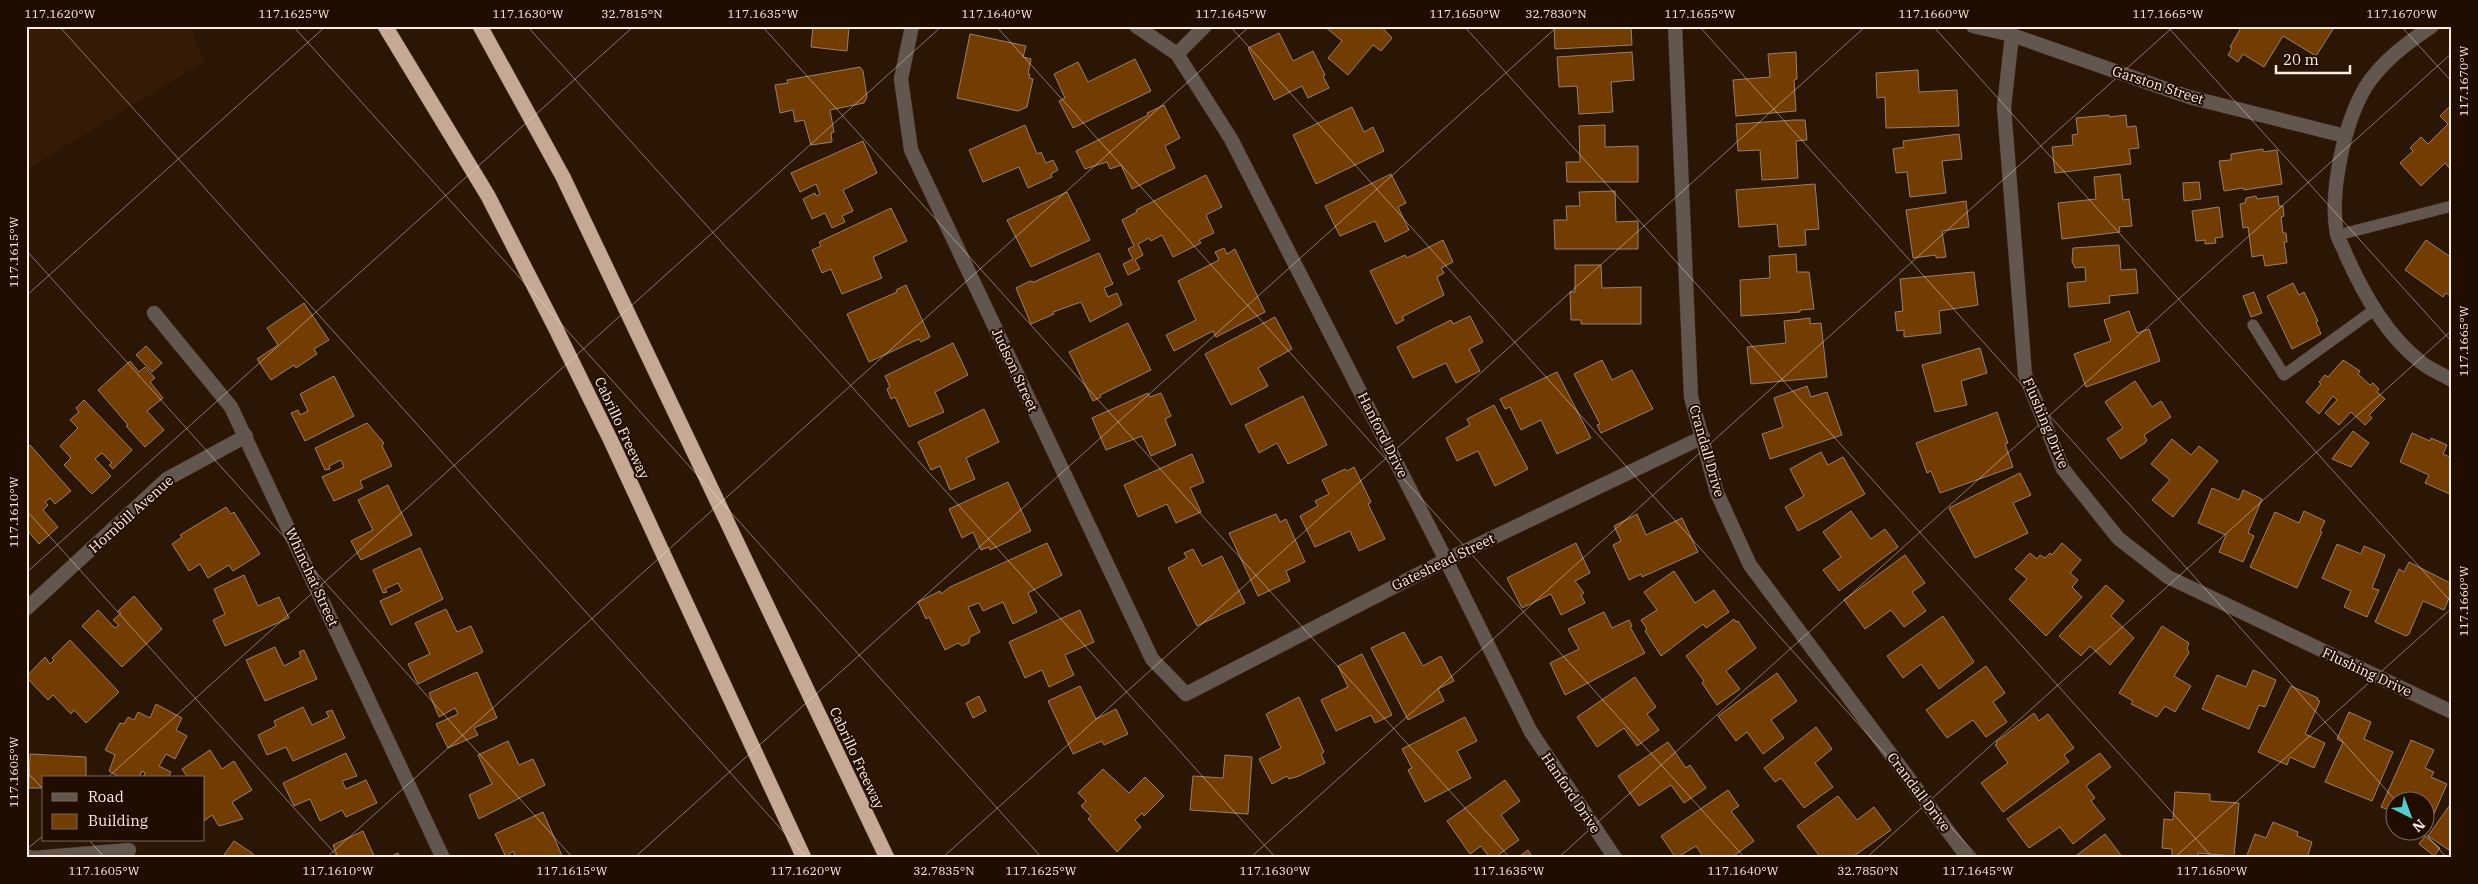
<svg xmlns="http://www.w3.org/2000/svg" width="2478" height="884" font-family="'IBM Plex Serif',serif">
<rect width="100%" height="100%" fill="#2b1606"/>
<polygon fill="#351b05" points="26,26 189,26 205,61 26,170"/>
<g fill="#723c03" stroke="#997f6b">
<polygon points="813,26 852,26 849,27 847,51 811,47"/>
<polygon points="1324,26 1381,26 1392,38 1381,51 1373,45 1348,75 1328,58 1342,41"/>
<polygon points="1554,26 1631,26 1632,45 1555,49"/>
<polygon points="2242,26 2335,26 2316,56 2283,36 2264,67 2243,54 2238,62 2228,55 2232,48 2230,47"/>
<polygon points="1279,33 1293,61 1313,51 1325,75 1323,76 1329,88 1308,98 1302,86 1274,100 1248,48"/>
<polygon points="970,34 1026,46 1023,57 1031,59 1028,74 1030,74 1029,78 1033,79 1027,107 1018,111 957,98"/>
<polygon points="1632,52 1634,80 1611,82 1613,112 1579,114 1577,86 1559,87 1557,57"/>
<polygon points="1796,52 1797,79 1794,80 1796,111 1736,116 1733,80 1770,77 1768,54"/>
<polygon points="1135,59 1151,91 1073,128 1059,101 1065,98 1054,74 1078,62 1088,82"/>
<polygon points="860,67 863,71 867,97 864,103 830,110 834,132 831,133 832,142 811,145 804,120 795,122 793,110 780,113 775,85 788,83 787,80"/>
<polygon points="1918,70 1919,92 1957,90 1959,126 1886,128 1885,97 1877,98 1876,73"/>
<polygon points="2452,104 2452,168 2450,169 2445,163 2421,186 2400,163 2413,151 2410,148 2421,137 2428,144 2448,124 2440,116"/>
<polygon points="1164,105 1180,138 1165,146 1175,168 1132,189 1121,165 1110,169 1107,162 1085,169 1076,151 1148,115 1147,113"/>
<polygon points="1352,107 1364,132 1373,127 1384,151 1316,184 1293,135"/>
<polygon points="2109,115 2109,117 2126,115 2127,127 2136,126 2139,148 2129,149 2131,164 2055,173 2052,147 2073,145 2072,135 2078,134 2076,118"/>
<polygon points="1795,120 1805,120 1807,140 1796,141 1798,178 1762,180 1760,150 1738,151 1736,124"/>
<polygon points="1025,125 1037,154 1041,152 1046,163 1053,160 1058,170 1051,174 1052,177 1028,188 1019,167 983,182 969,150"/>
<polygon points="1605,125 1605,147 1638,146 1638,182 1567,182 1566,162 1580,162 1579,126"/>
<polygon points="1959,134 1962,159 1942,161 1946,193 1910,197 1907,172 1896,173 1893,149 1904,147 1903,141"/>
<polygon points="863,141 877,173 843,190 853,211 842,216 845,222 832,228 825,213 812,219 803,199 815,193 816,196 820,194 816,184 800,192 791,173"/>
<polygon points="2263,149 2263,152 2277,150 2282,184 2244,190 2243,188 2224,191 2219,161 2231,160 2231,154"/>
<polygon points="1391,174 1406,203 1398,207 1409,230 1385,242 1375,221 1340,236 1325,206"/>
<polygon points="2120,174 2123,200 2129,199 2132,226 2119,227 2120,232 2062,239 2058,203 2096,199 2094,177"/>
<polygon points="1206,175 1222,207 1206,215 1214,233 1199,240 1201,243 1173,257 1162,235 1151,241 1149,238 1138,244 1143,255 1135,260 1140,269 1128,275 1123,264 1133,259 1128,249 1134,246 1122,220 1137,212 1136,210"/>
<polygon points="2199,182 2201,199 2184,201 2183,183"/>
<polygon points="1815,184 1819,229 1805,230 1806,245 1779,247 1777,224 1739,227 1736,190"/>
<polygon points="1615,191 1616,222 1638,221 1638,249 1555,249 1554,220 1567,220 1566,206 1580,206 1579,192"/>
<polygon points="1067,192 1090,240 1031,267 1007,220"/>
<polygon points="2256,196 2257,199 2278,196 2279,206 2283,206 2284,216 2281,217 2283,233 2286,233 2287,242 2284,242 2287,263 2265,266 2263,255 2252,257 2248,227 2243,228 2240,204 2245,203 2246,198"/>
<polygon points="1966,201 1969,227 1942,231 1946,257 1936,258 1936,255 1913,258 1906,210"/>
<polygon points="2219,207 2223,237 2215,238 2216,243 2205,244 2205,240 2196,241 2192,211"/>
<polygon points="891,208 907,241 873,257 882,278 842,294 831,269 822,273 812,250 821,246 819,242"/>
<polygon points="1443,240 1453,262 1441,268 1444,273 1437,277 1444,295 1402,317 1404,320 1396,324 1370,271 1405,255 1407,258"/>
<polygon points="2426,240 2452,258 2452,297 2446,293 2443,297 2405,270"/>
<polygon points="2119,245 2121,270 2136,269 2138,293 2109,296 2110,303 2069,307 2067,283 2086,281 2085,267 2075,268 2072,261 2073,248"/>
<polygon points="1224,248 1227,254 1235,249 1265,312 1216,337 1213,331 1174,351 1166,335 1196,320 1178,281 1219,260 1215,252"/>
<polygon points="1099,253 1113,284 1104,288 1108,297 1117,293 1122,305 1090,322 1081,302 1053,312 1054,314 1031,324 1016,288 1030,281 1034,282"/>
<polygon points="1796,254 1797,272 1809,272 1814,309 1800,310 1800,312 1741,316 1740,280 1770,278 1769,256"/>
<polygon points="1575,265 1601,265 1602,288 1641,287 1641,324 1581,324 1581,320 1571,320 1570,292 1575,292"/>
<polygon points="1974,272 1978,305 1939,311 1941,333 1904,337 1904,330 1897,331 1895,312 1903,311 1900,279"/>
<polygon points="2293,283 2299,295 2304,292 2318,321 2316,322 2321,334 2292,349 2267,296"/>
<polygon points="906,285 930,337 921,342 919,339 869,362 847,314 897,292 896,290"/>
<polygon points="2254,292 2262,313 2251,317 2243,296"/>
<polygon points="304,303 329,340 314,349 317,354 296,368 294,365 271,380 257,359 278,345 267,328"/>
<polygon points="2129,311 2137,333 2149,329 2160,361 2086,387 2074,354 2111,341 2104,320"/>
<polygon points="1470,316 1483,342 1469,349 1480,371 1456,383 1446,363 1413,378 1397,347 1451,320 1453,324"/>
<polygon points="1275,317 1292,349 1258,368 1268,386 1231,405 1205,354"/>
<polygon points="1810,318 1810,324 1821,323 1827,377 1751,384 1747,347 1786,343 1784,321"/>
<polygon points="1128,323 1151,370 1100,395 1101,397 1093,401 1069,352"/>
<polygon points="953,343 968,375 935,392 944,412 909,427 895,397 891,399 887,389 890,387 885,376"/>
<polygon points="146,346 162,363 152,372 136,355"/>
<polygon points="1980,348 1987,373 1961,381 1967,405 1935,412 1922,365"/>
<polygon points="1602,360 1612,380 1632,370 1653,409 1601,433 1597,425 1600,424 1574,374"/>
<polygon points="2343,360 2360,371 2358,374 2370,385 2373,383 2379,389 2377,392 2385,399 2369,415 2372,418 2365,425 2351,412 2339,425 2325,413 2337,400 2333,396 2319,414 2306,402 2321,384 2319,382 2325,375 2328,377"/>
<polygon points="130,361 139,372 145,367 155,378 150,382 163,398 147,411 164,430 145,447 126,426 128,425 98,390"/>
<polygon points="1557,372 1591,438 1557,454 1541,420 1521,430 1510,407 1505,409 1500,399"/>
<polygon points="334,376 354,416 305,441 291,413 298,410 300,415 308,411 300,394"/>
<polygon points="2135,381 2152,407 2161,401 2171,417 2144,435 2147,440 2145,443 2121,459 2107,439 2123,428 2105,402"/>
<polygon points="1807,386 1811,397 1827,392 1842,435 1770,459 1762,434 1783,427 1774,398"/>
<polygon points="1148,393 1150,397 1161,393 1171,416 1165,419 1176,445 1151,456 1142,436 1106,450 1092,418"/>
<polygon points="1303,396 1327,445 1288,464 1277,443 1259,453 1245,425"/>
<polygon points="84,400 132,450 113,469 109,465 112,463 102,453 95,459 111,476 92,494 64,465 71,458 60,446 78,428 70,420 79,412 76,408"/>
<polygon points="1494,405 1528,469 1495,486 1478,451 1457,461 1446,438 1470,425 1467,419"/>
<polygon points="984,409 999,442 966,458 975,479 950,490 940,466 931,470 918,442"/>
<polygon points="1997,412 2008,443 2005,444 2013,467 1940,493 1931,471 1927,473 1916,443"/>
<polygon points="367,423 384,443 382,446 392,466 360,481 363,488 334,501 322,477 344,467 341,460 329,466 330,469 325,470 315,448"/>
<polygon points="2353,431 2369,443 2351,467 2332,459"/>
<polygon points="2412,433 2430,441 2431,438 2447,445 2443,454 2452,458 2452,495 2425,483 2429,475 2400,462"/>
<polygon points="2172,439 2191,455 2199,446 2218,461 2173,517 2152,500 2170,480 2151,464"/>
<polygon points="30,445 71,491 55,504 50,498 45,502 48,505 43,510 58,527 39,544 26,529 26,448"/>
<polygon points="1821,452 1828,465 1843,457 1865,494 1798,531 1785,507 1804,496 1790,469"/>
<polygon points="1192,454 1204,482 1190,488 1201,512 1176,523 1167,504 1138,517 1124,485"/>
<polygon points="1354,467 1371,502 1368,504 1385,539 1359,551 1350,531 1315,547 1300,516 1318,506 1315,501 1329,494 1322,480 1345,469 1347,471"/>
<polygon points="2020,473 2031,495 2013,503 2028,533 1975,558 1949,508"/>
<polygon points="1008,482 1031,531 990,550 989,547 981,550 973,532 962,538 949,509"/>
<polygon points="388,485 412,535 361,560 351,541 373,530 358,500"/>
<polygon points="2212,488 2239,500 2243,490 2262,499 2248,533 2254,536 2243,562 2219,552 2226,535 2198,523"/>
<polygon points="226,507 231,514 234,512 260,554 233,571 229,565 208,578 200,564 189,571 172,544 182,537 180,535"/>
<polygon points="1851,511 1871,539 1885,529 1898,547 1839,591 1823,570 1841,557 1823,532"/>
<polygon points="2304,511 2325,521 2320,531 2322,532 2297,588 2250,567 2275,512 2299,523"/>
<polygon points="1276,514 1280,522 1286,519 1305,562 1286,571 1290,581 1258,596 1229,533"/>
<polygon points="1637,514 1646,535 1682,518 1698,552 1642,577 1641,574 1629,580 1613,545 1621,541 1614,526"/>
<polygon points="1047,543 1062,575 1028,593 1037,612 1013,624 1003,602 983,611 979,603 968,607 980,632 970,637 969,643 962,646 958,643 945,650 929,617 926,619 918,602 940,591 941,594 950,587"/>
<polygon points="1576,543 1590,573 1575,581 1584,593 1581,595 1585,603 1561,615 1551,594 1522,608 1507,578"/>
<polygon points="2062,543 2081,560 2070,573 2078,580 2072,587 2082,597 2046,636 2009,599 2027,579 2015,569 2030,553 2037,559 2040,555 2045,558 2050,553 2052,555"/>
<polygon points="2337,544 2361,554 2364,546 2385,555 2372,588 2379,590 2367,617 2344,607 2351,591 2322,578"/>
<polygon points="420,548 443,599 391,625 380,601 402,591 398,583 385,589 387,592 383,593 373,570"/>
<polygon points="1193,549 1202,566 1222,556 1245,603 1197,626 1168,568 1187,558 1184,553"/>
<polygon points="1905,555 1925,583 1912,592 1926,611 1904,627 1891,610 1865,629 1844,600"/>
<polygon points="2409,562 2452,584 2452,591 2444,610 2423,601 2409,634 2406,636 2375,622 2399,569 2404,572"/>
<polygon points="1674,571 1695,603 1714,590 1729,612 1706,628 1703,624 1661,656 1645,631 1647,629 1641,620 1657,610 1644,592"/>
<polygon points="244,575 258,606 279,597 289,618 225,646 213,620 225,614 214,589"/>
<polygon points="2106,585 2124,601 2111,616 2134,638 2110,665 2090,646 2081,656 2059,636"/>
<polygon points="134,596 162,629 122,667 82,626 98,610 115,628 119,625 113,620 121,613 118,611"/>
<polygon points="446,609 457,632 471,626 483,652 418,684 408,664 430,654 415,623"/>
<polygon points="1080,610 1094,642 1065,655 1074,675 1049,687 1042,670 1025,678 1009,642"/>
<polygon points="1604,612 1612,628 1629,620 1632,626 1630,627 1645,653 1565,695 1550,663 1579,649 1568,629"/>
<polygon points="1943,616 1974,662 1939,689 1921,664 1903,678 1887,656"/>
<polygon points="1734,619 1736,622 1738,621 1756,648 1726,671 1740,689 1717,705 1702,683 1704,681 1686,656"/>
<polygon points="2162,626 2189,643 2187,648 2189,653 2174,676 2191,686 2175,712 2165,706 2157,717 2131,704 2133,701 2119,693"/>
<polygon points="1404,632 1423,666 1441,656 1454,681 1438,689 1444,701 1408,720 1371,648"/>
<polygon points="70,640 119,692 86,723 74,710 71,714 53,695 48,700 26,677 45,657 50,664 54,660 52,658"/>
<polygon points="275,647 284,666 301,657 299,652 304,650 317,679 265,701 246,660"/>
<polygon points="1362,654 1392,715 1375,723 1371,715 1336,731 1321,700 1348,687 1338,666"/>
<polygon points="1986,666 2005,693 1993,702 2007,722 1986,737 1973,720 1947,738 1926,710"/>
<polygon points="2253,670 2276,680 2265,707 2259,705 2249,729 2202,709 2217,675 2246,687"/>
<polygon points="477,672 497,718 474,728 478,735 448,748 436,724 458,714 455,708 439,717 429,693"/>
<polygon points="1777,673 1797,701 1771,720 1784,738 1763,754 1747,732 1736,741 1718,716"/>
<polygon points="1635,677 1656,707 1647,714 1659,730 1637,746 1624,728 1597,747 1577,717"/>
<polygon points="1080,686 1096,719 1116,709 1128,734 1104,745 1102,741 1073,754 1048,701"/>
<polygon points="2291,686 2318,698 2317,700 2320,701 2305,734 2325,743 2314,768 2290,757 2287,765 2258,752"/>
<polygon points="979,696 986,711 973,718 966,703"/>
<polygon points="1299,697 1324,752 1321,754 1325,763 1299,776 1289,779 1287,776 1272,784 1259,759 1281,748 1266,714"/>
<polygon points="156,704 182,718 176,730 187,736 175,759 166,754 159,766 171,772 168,778 143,778 145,773 142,771 139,778 121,778 109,771 115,755 105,750 120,723 124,724 128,717 134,720 138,712 150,718"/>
<polygon points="303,707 312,725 329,717 326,712 332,710 345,738 293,761 286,747 267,755 258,735 276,726 274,721"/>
<polygon points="2349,712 2371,722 2364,739 2393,752 2372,801 2325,782 2343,742 2337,739"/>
<polygon points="2034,713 2039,721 2048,714 2074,748 2064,755 2069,762 2003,812 1981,783 2008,763 1995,745 1997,744 1996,742"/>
<polygon points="1465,717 1477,741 1457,751 1471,778 1425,802 1408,770 1412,768 1402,749"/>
<polygon points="1816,727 1832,749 1815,763 1833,787 1804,808 1781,778 1775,782 1764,768"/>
<polygon points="2411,740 2434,750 2425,768 2434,772 2431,777 2447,784 2429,825 2426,824 2426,802 2396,802 2396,813 2381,807"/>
<polygon points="508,741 519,765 533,759 545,785 479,819 469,795 492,784 478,755"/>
<polygon points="1668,742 1686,768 1690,765 1706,788 1684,803 1671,785 1639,806 1618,776"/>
<polygon points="210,750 222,769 234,761 252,790 232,802 243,819 219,826 212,815 204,821 204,778 188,778 182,769"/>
<polygon points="346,753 357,776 342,781 346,789 366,780 377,803 346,817 342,810 320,821 310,799 294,806 283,783"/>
<polygon points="2100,753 2111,767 2086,786 2095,798 2091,801 2105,819 2073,844 2060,827 2029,848 2007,819"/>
<polygon points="30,754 86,757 86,778 44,778 44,788 29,788"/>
<polygon points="1225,755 1252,757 1248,814 1190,810 1193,776 1223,778"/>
<polygon points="1103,769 1129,793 1145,777 1164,796 1144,816 1142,813 1135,820 1141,827 1117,852 1088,819 1091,816 1081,806 1086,801 1078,793"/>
<polygon points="1505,780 1520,801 1501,815 1519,840 1494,858 1490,858 1481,846 1470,854 1447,821"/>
<polygon points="1728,790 1739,806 1731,811 1754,841 1731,858 1704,858 1696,846 1676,858 1661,836"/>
<polygon points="2175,792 2210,794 2210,801 2239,803 2234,856 2198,853 2198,858 2172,858 2172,849 2162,848 2164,819 2173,820"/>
<polygon points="1838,796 1857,820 1874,807 1891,830 1851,858 1821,858 1797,826"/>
<polygon points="2452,802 2452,852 2428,836"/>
<polygon points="543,812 563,858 516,858 513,851 506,857 495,834"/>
<polygon points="2273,822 2298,832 2297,836 2312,842 2307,858 2246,858 2255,834 2266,838"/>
<polygon points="363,831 375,858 338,858 333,845"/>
<polygon points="2105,834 2123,858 2073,858"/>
<polygon points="2425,836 2440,848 2434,856 2419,844"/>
<polygon points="234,841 252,853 257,858 222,858"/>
<polygon points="1528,850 1533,858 1517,858"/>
<polygon points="398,853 401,858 387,858"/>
</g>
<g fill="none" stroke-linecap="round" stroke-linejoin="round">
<g stroke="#443021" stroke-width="12">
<g id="service">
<polyline points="2338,235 2452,206"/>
<polyline points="2253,325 2284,375 2374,310"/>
</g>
</g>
<g stroke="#443021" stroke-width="15">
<g id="minor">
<polyline points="912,26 901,79 911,150 1152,659 1186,694 1446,560 1703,437"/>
<polyline points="1136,26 1177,54 1231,139 1446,560 1531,732 1615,858"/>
<polyline points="1675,26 1691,397 1717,493 1750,565 1968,858"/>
<polyline points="1973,26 2012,35 2189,97 2345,136"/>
<path d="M2432 26C2407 43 2381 62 2365 88 2344 124 2329 193 2337 234 2339 241 2344 249 2346 255 2364 295 2387 336 2422 363 2431 370 2442 374 2452 380"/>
<polyline points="2012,35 2004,107 2025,374 2063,469 2118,538 2168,577 2452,712"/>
<polyline points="1177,54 1205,26"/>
<polyline points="154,313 231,407 443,858"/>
<polyline points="26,609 167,479 246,436"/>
<polyline points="26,856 33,858 129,850"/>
</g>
</g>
<g stroke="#443021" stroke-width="16">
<g id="motorway">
<polyline points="385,26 488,196 554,325 611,441 804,858"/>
<polyline points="480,26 563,177 887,858"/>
</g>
</g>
<use href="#service" stroke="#62564e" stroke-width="11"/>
<use href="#minor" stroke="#62564e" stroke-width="14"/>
<use href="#motorway" stroke="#c5a995" stroke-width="15"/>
</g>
<path fill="none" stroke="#fdeee3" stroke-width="1" stroke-opacity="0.45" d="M59 26 807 858M293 26 1042 858M527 26 1276 858M762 26 1510 858M996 26 1745 858M1230 26 1979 858M1464 26 2213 858M1699 26 2397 802M1933 26 2452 603M2167 26 2452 342M2401 26 2452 82M26 250 573 858M26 296 326 26M26 510 339 858M26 573 634 26M26 771 44 790M107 778 942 26M2424 832 2447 858M89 840 105 858M26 850 44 835M326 858 1250 26M634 858 1558 26M942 858 1866 26M1250 858 2174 26M1558 858 2452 53M1866 858 2452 330M2174 858 2452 608"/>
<g text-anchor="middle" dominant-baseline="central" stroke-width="4" stroke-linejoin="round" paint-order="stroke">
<g font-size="14" fill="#fdeee3" stroke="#210d00">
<text transform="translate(2158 85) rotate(18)">Garston Street</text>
<text transform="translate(1015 370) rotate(65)">Judson Street</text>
<text transform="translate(2046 423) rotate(67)">Flushing Drive</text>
<text transform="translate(622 428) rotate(65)">Cabrillo Freeway</text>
<text transform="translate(1383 435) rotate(63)">Hanford Drive</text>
<text transform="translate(1707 451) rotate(74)">Crandall Drive</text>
<text transform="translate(131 514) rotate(-42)">Hornbill Avenue</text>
<text transform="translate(1443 562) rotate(-26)">Gateshead Street</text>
<text transform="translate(312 577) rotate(65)">Whinchat Street</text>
<text transform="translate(2367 672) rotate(25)">Flushing Drive</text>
<text transform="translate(857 758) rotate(65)">Cabrillo Freeway</text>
<text transform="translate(1919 792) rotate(53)">Crandall Drive</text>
<text transform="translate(1571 793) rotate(56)">Hanford Drive</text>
</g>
</g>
<rect width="2478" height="884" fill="none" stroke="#210d00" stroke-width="55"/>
<rect x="42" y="776" width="162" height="65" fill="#210d00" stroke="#79675b"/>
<rect x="52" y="793" width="25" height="8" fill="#62564e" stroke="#79675b"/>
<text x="88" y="802" font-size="15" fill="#fdeee3">Road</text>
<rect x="52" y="814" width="25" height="15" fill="#723c03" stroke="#79675b"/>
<text x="88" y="826" font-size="15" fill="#fdeee3">Building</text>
<g transform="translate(2410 816) rotate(138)"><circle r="24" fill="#210d00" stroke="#79675b"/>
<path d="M0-4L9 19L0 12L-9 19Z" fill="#53cdcb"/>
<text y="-8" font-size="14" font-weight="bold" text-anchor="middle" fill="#fdeee3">N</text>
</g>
<path d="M2276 65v8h74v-8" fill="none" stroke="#fdeee3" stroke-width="2.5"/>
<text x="2283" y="65" font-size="15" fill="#fdeee3" stroke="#210d00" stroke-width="4" paint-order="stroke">20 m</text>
<rect x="28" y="28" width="2422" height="828" fill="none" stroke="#fdeee3" stroke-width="2"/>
<g font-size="12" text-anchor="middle" fill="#fdeee3">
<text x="60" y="18">117.1620°W</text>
<text x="294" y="18">117.1625°W</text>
<text x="528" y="18">117.1630°W</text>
<text x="632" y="18">32.7815°N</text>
<text x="763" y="18">117.1635°W</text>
<text x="997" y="18">117.1640°W</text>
<text x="1231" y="18">117.1645°W</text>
<text x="1465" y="18">117.1650°W</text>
<text x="1556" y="18">32.7830°N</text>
<text x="1700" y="18">117.1655°W</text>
<text x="1934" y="18">117.1660°W</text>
<text x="2168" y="18">117.1665°W</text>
<text x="2402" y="18">117.1670°W</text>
<text transform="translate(2464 81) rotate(-90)" y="4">117.1670°W</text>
<text transform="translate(14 252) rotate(-90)" y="4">117.1615°W</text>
<text transform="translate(2464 341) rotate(-90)" y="4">117.1665°W</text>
<text transform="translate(14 512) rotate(-90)" y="4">117.1610°W</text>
<text transform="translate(2464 601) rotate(-90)" y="4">117.1660°W</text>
<text transform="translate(14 772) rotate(-90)" y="4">117.1605°W</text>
<text x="104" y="875">117.1605°W</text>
<text x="338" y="875">117.1610°W</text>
<text x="572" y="875">117.1615°W</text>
<text x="806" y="875">117.1620°W</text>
<text x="944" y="875">32.7835°N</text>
<text x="1041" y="875">117.1625°W</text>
<text x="1275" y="875">117.1630°W</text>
<text x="1509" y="875">117.1635°W</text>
<text x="1743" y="875">117.1640°W</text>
<text x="1868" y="875">32.7850°N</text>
<text x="1978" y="875">117.1645°W</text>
<text x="2212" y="875">117.1650°W</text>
</g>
</svg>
